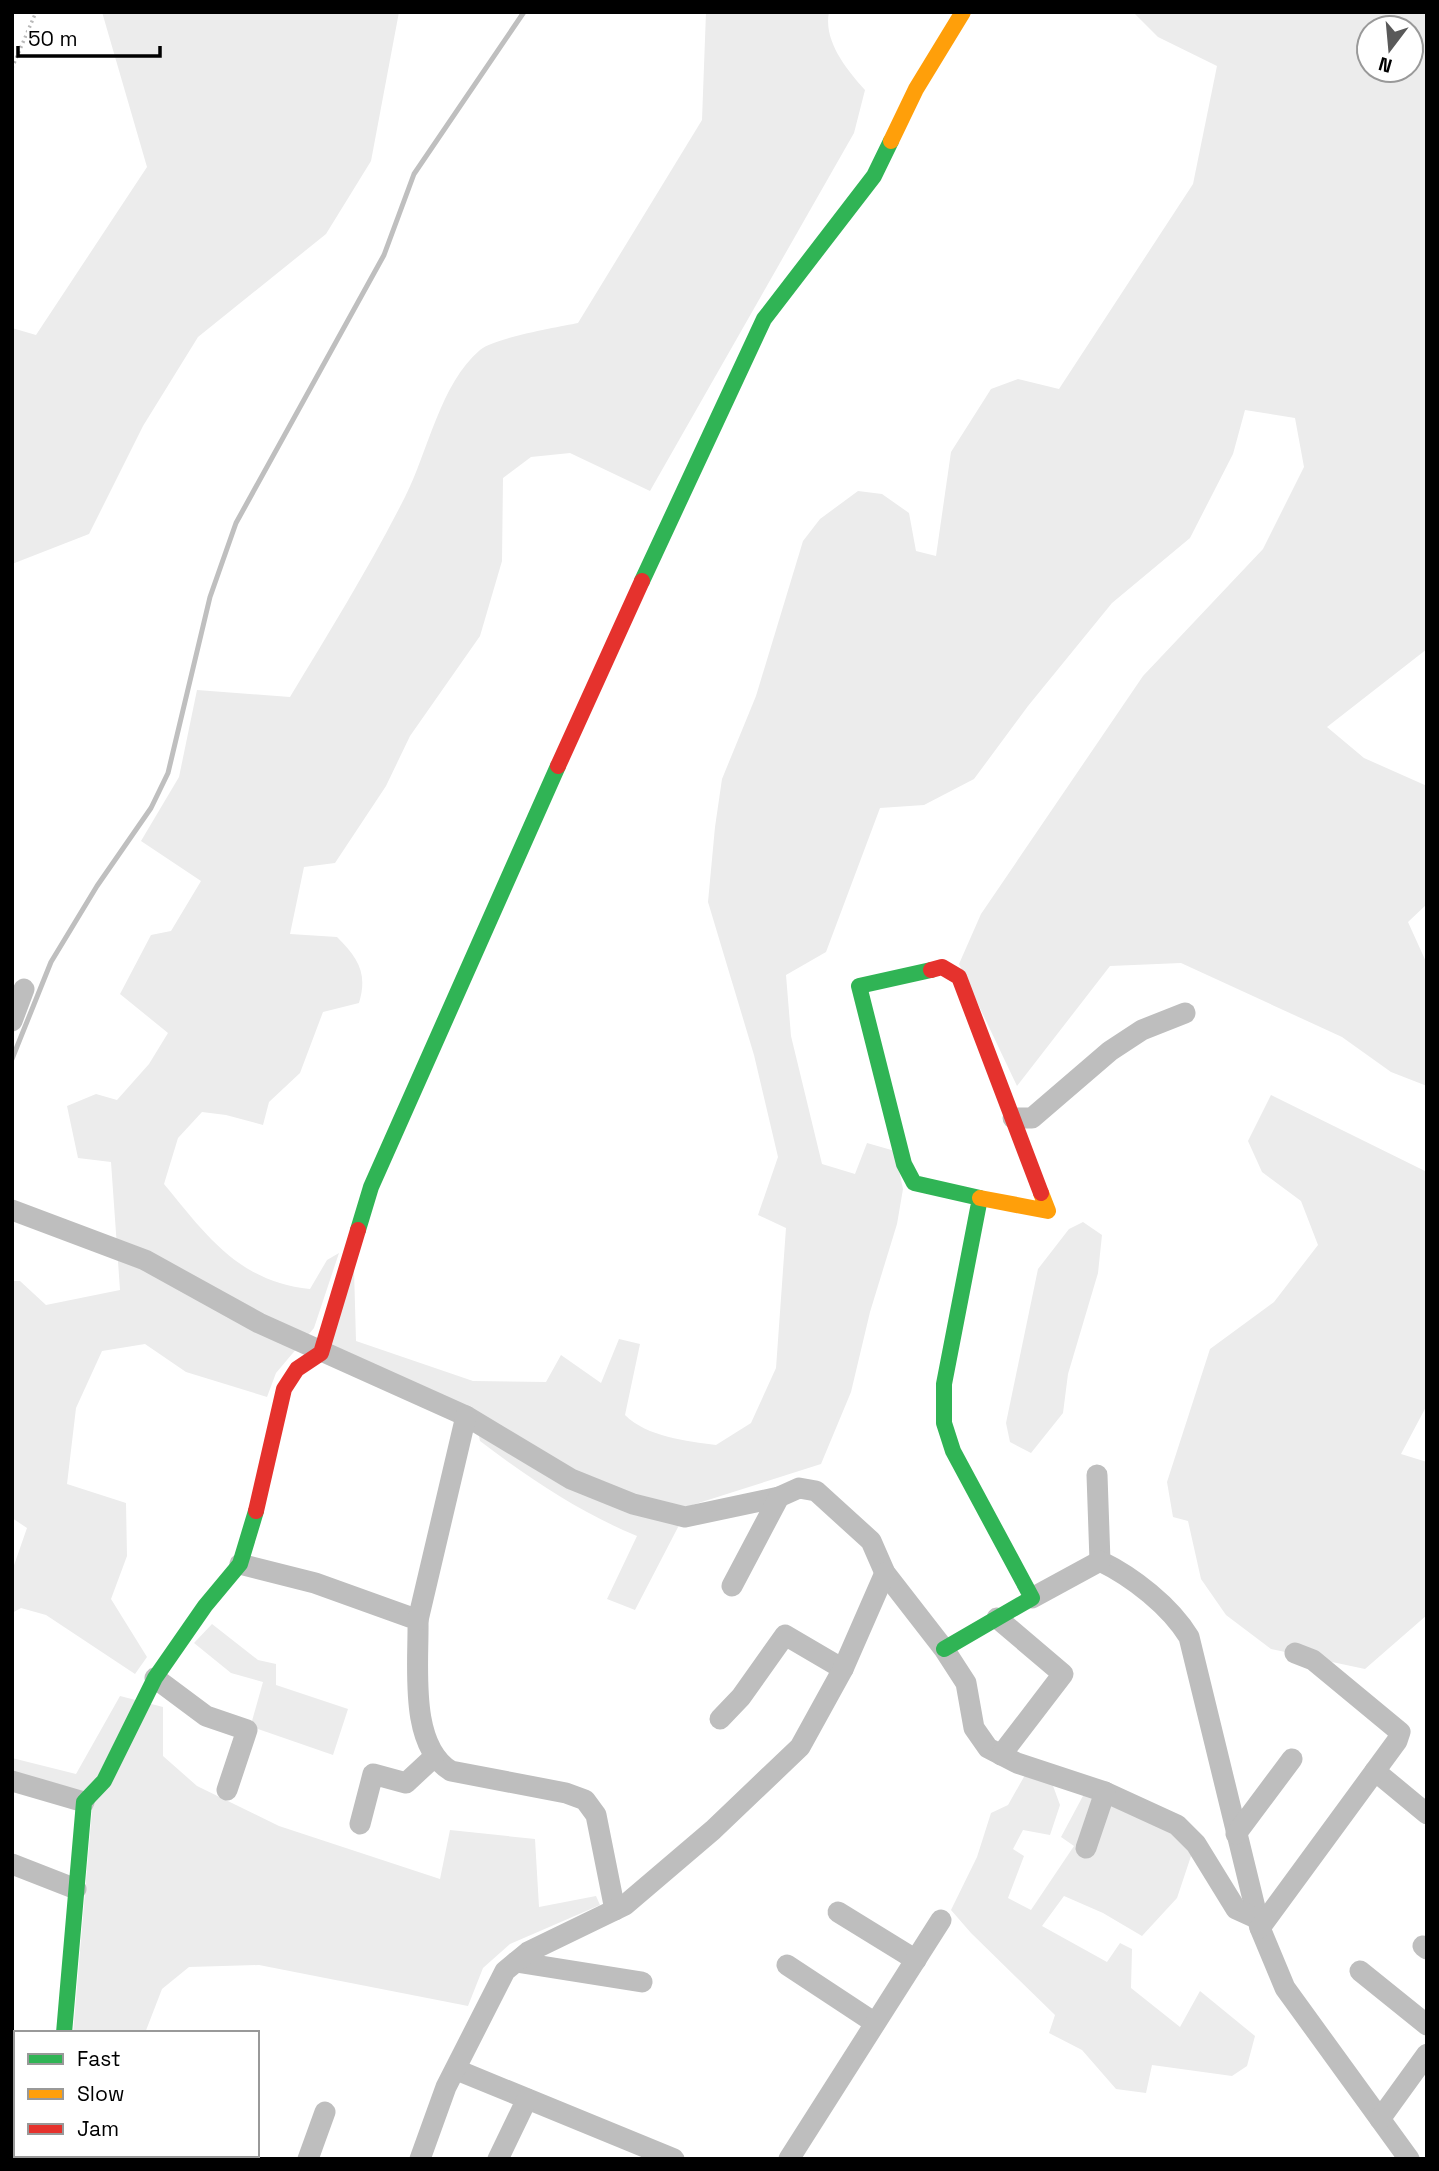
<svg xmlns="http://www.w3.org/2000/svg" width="1439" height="2171" font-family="'Space Grotesk',sans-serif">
<rect width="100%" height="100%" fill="#fff"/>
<g fill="#ececec" fill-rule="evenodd">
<polygon points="102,12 399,12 371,161 326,234 198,337 143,426 89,534 12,564 12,328 36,335 147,167"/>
<path d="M706 12H829C823 41 847 70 865 90L854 133 650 491 570 453 531 457 503 478 502 561 480 636 410 736 386 786 335 863 304 867 290 934 337 937C358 958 368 973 359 1003L323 1012 300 1073 269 1102 263 1125 226 1115 202 1112 178 1138 164 1184C206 1235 239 1282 310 1289L327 1260 339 1253 314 1328 276 1373 267 1397 186 1372 145 1344 102 1351 76 1408 67 1484 126 1503 127 1556 111 1599 147 1657 135 1674 46 1615 21 1608 12 1613V1571L27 1528 12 1518V1281H20L46 1305 120 1290 111 1162 78 1158 67 1106 96 1094 117 1100 149 1064 168 1033 120 994 151 935 171 931 201 881 141 841 179 777 197 690 290 697C330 631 370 566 405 497 428 452 440 384 480 350 494 338 558 327 578 323L702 120Z"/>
<path d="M1133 12H1427V649L1327 727 1364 758 1427 786V904L1408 922 1427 964V1086L1391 1072 1342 1037 1181 963 1110 966 1017 1086 959 964 981 914 1143 676 1263 549 1304 467 1295 418 1245 410 1233 454 1190 538 1112 603 1028 706 974 779 924 805 880 808 826 952 786 975 791 1036 822 1164 855 1174 867 1143 895 1151 903 1189 897 1224 870 1312 851 1392 821 1464 689 1506 635 1610 607 1599 637 1536C579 1512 530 1479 480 1441L474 1412 329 1348 354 1269 356 1341 473 1381 546 1382 561 1355 601 1383 619 1339 640 1344 625 1415C647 1437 687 1441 716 1445L751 1423 776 1368 786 1228 758 1215 778 1157 754 1055 708 902 715 827 722 779 756 696 803 541 820 519 858 491 882 494 909 513 916 551 936 556 951 452 991 389 1018 379 1059 389 1193 184 1217 66 1158 37ZM1369 28H1411V70H1369Z"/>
<polygon points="1271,1095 1427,1172 1427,1405 1401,1454 1427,1462 1427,1615 1365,1669 1271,1649 1226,1615 1201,1579 1188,1521 1173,1517 1167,1482 1210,1349 1274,1302 1318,1245 1301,1201 1262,1172 1248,1141"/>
<polygon points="1083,1222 1102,1235 1098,1273 1068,1374 1063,1413 1031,1453 1010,1442 1006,1423 1038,1269 1069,1229"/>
<polygon points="212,1624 258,1660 276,1664 276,1685 348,1709 333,1755 258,1729 252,1721 263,1682 231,1673 194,1643"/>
<polygon points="120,1696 163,1707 163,1756 197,1786 279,1826 440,1879 450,1830 535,1839 539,1907 596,1896 600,1905 510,1944 483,1968 468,2006 259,1965 189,1967 162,1989 145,2033 73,2033 92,1810 12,1777 12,1758 76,1774"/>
<polygon points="1025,1775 1052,1783 1060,1805 1050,1835 1023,1830 1013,1849 1024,1856 1008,1898 1031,1910 1074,1846 1061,1837 1084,1794 1174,1833 1192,1853 1177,1898 1142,1936 1103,1913 1064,1896 1042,1926 1107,1962 1120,1943 1132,1949 1131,1988 1180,2027 1200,1991 1255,2036 1247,2066 1232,2076 1152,2065 1146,2093 1116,2089 1082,2050 1049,2033 1055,2015 971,1933 951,1910 977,1857 991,1813 1008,1805"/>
</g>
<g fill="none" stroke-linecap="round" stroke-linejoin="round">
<polyline stroke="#bfbfbf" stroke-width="5" points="12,1059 51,962 97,886 151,808 168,773 210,597 236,523 384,255 414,174 524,12"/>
<polyline stroke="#b9b9b9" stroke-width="3.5" stroke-dasharray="2 3.5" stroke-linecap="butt" points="12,68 36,12"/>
<g stroke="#bebebe" stroke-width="21">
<polyline points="12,1021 24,989"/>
<polyline points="1013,1118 1032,1118 1110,1051 1142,1030 1185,1013"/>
<polyline points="12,1210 145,1260 259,1323 466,1416 571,1479 633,1504 685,1517 779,1497"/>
<path d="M1097 1475 1100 1561C1133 1577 1170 1606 1189 1637L1260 1928 1285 1988 1409 2159"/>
<path d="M240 1564 315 1583 418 1620C419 1664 408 1745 451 1771L566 1793 585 1800 596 1815 615 1910"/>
<polyline points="732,1586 779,1497 799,1488 816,1491 871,1541 885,1573 944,1649 966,1683 974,1728 988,1748 1017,1763 1105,1792 1177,1825 1196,1844 1236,1909 1258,1919"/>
<polyline points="1032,1598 1100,1561"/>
<polyline points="997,1618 1063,1674 1001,1755"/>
<polyline points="418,1620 466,1416"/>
<polyline points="155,1678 206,1716 247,1730 227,1790"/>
<polyline points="720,1719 741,1697 785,1635 843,1669"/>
<polyline points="1375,1771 1427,1814"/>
<polyline points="12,1781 84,1802"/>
<polyline points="360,1824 373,1774 406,1783 434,1757"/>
<polyline points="1236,1834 1292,1759"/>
<polyline points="1086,1848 1105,1792"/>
<polyline points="12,1864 76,1889"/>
<polyline points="838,1912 916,1960"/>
<polyline points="1260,1928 1397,1741 1400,1732 1313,1660 1295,1653"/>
<polyline points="1423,1946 1427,1949"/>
<polyline points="516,1962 642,1982"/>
<polyline points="787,1965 875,2023"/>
<polyline points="1360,1971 1427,2025"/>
<polyline points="12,2044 16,2046"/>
<polyline points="457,2070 674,2159"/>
<polyline points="12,2113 16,2109"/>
<polyline points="1380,2119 1427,2054"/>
<polyline points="105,2159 108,2155"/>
<polyline points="308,2159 325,2112"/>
<polyline points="420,2159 446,2087 505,1971 528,1952 625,1905 713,1830 800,1747 843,1669 885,1573"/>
<polyline points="498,2159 527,2099"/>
<polyline points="789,2159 941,1920"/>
</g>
<g stroke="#30b455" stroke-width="16">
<polyline points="642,581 764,319 874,176 891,141"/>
<polyline points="931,970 859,986 904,1164 914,1183 980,1198 944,1384 944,1423 953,1451 1032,1598 944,1649"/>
<polyline points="358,1230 371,1187 558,766"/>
<polyline points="64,2033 84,1802 104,1781 155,1678 205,1606 240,1564 256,1511"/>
</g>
<g stroke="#ff9f0a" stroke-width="16">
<polyline points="891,141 916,89 963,12"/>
<polyline points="980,1198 1048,1211 1041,1193"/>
</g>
<g stroke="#e5322d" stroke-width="16">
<polyline points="558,766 642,581"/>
<polyline points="931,970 942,967 959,977 1041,1193"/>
<polyline points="256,1511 284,1389 297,1369 321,1353 358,1230"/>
</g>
</g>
<rect width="1439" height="2171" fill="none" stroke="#000000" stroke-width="28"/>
<rect x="14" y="2031" width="245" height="126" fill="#ffffff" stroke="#999999" stroke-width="2"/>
<rect x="28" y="2054" width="35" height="10" fill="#30b455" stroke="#999999" stroke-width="2"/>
<text x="77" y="2066" font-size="21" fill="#000000">Fast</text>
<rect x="28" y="2089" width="35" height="10" fill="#ff9f0a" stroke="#999999" stroke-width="2"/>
<text x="77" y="2101" font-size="21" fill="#000000">Slow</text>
<rect x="28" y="2124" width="35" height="10" fill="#e5322d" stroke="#999999" stroke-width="2"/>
<text x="77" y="2136" font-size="21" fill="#000000">Jam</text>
<g transform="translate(1390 49) rotate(196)"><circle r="33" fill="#ffffff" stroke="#999999" stroke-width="2"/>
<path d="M0-5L12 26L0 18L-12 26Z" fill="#595959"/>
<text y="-10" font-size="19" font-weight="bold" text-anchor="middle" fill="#000000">N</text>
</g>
<path d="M18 46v10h142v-10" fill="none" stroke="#000000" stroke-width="3.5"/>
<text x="28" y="46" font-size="21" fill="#000000" stroke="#ffffff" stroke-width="5" paint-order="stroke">50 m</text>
</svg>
